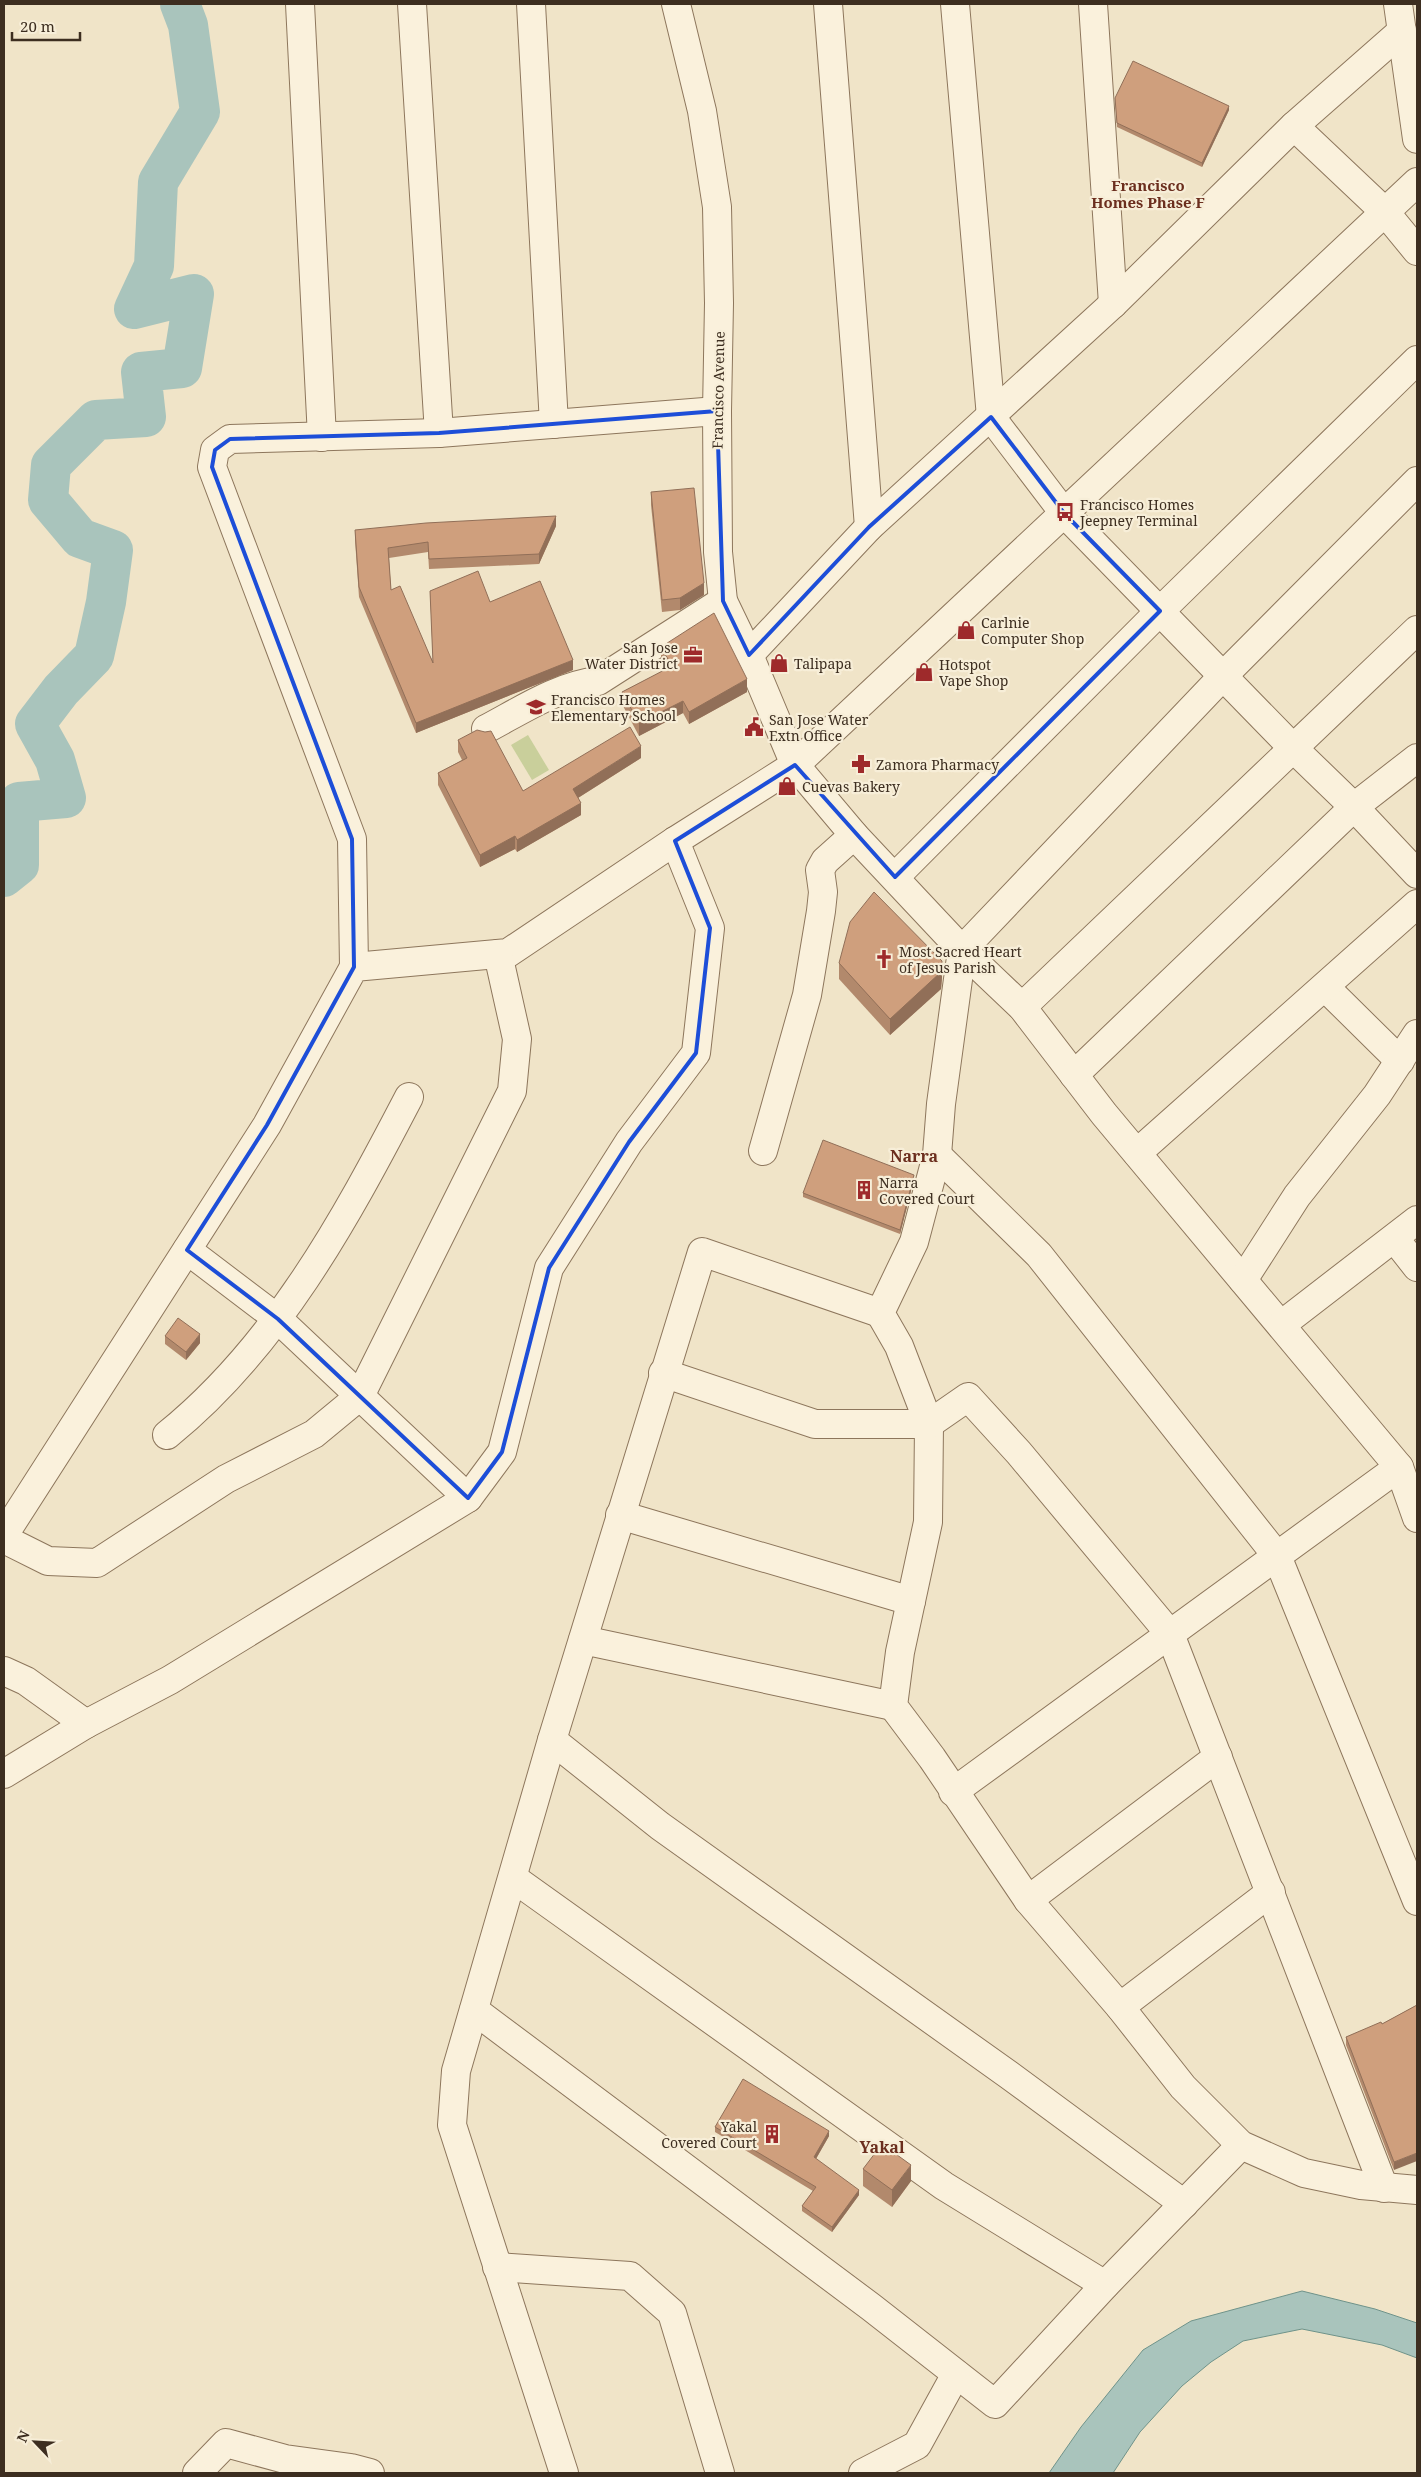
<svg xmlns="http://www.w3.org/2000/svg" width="1421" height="2477" font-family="'Noto Serif',serif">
<rect width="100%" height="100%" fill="#f0e4c8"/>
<polygon fill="#c9cf9b" points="528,735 549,770 532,780 511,745"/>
<polygon fill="#a9c4bc" stroke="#6f938a" points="1302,2291 1375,2309 1417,2323 1417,2358 1382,2345 1302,2329 1243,2341 1211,2362 1182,2386 1140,2432 1113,2473 1049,2473 1081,2427 1143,2350 1191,2321"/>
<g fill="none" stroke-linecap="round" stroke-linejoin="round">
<polyline stroke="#a9c4bc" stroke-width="40" points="4,877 19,865 19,802 66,798 55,760 35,724 61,690 94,656 106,602 113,550 80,538 48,500 51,465 96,420 146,417 141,372 182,368 194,294 134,309 154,266 158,182 200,112 188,25 180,4"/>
<g stroke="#8d765c" stroke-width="30">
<g id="minor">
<polyline points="300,4 322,437"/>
<polyline points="412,4 439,433"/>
<polyline points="531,4 554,424"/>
<polyline points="676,4 702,111 717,207 719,303 717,411 718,552 723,601 749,655 795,765 854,835 962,950 1022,1007 1104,1114 1399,1467 1417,1518"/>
<polyline points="828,4 869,527"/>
<polyline points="1093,4 1113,304"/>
<polyline points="1398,4 1417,139"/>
<polyline points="1294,126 1385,212 1417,251"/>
<polyline points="1417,182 1064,513 1293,748 1354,807 1417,874"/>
<polyline points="1417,481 1223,676 962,950 941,1104 937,1155 914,1242 880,1313 899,1346 929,1424 928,1522 900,1652 893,1706 932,1758 1028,1900 1120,2007 1183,2087 1241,2145 1304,2173 1361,2185 1417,2190"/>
<polyline points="749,655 869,527 1113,304 1294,126 1402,31"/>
<path d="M486 729C522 710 558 686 598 681L723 601"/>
<polyline points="895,877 1160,611 1417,360"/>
<polyline points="354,967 352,839 212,467 215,450 230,439 439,433 717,411"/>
<polyline points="1325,987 1400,1061"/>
<polyline points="1022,1007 1417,630"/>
<polyline points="1074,1075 1354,807 1417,758"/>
<polyline points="763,1151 807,995 821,911 823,892 820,870 825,861 854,835"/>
<polyline points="1137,1153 1417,904"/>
<polyline points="937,1155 1039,1255 1277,1556 1417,1901"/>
<polyline points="1395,1239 1417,1267"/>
<polyline points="187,1250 278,1319 468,1498"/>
<polyline points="1243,1280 1297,1196 1377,1095 1417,1034"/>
<polyline points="1281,1325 1417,1220"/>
<polyline points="663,1373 815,1424 929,1424 968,1397 1019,1453 1170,1634 1384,2188"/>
<path d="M167 1435C276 1347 345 1220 409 1097"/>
<polyline points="620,1515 911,1601"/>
<polyline points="4,1535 267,1125 354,967 508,953 675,841 795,765 1064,513 991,417 955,4"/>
<polyline points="4,1539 48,1561 97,1563 226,1479 314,1434 360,1396 512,1091 517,1039 498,954"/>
<polyline points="583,1640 893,1706"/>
<polyline points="4,1671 26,1681 86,1724"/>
<polyline points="552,1740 660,1826 1009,2075 1184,2204"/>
<polyline points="4,1774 86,1724 170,1680 468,1498 502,1452 549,1268 629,1142 696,1053 710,928 675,841"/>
<polyline points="953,1792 1399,1467"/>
<polyline points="513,1878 944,2186 1105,2285"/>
<polyline points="1028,1900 1218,1757"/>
<polyline points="1120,2007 1271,1892"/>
<polyline points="474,2010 871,2307 995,2404 1105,2285 1241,2145"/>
<polyline points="497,2267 630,2276 672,2313 720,2473"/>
<polyline points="197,2473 226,2443 285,2459 351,2468 370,2473"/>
<polyline points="564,2473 452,2125 456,2071 552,1740 702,1252 880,1313"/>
<polyline points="863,2473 917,2445 956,2374"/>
</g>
</g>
<use href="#minor" stroke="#faf1dc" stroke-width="28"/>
</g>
<g fill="#b2896c">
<polygon points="1115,98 1229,110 1202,167 1117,127"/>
<polygon points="651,492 704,595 680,610 662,612 651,505"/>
<polygon points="556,526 539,564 429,569 428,552 389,558 391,590 433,661 430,591 490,602 573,670 416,733 359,597 355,540 355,530"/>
<polygon points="661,647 747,692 689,724 683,713 639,736 622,704 622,692 667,669 661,659"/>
<polygon points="458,740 523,791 641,758 578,798 581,815 517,852 515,849 480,867 438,785 438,773 462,760 458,752"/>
<polygon points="839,963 942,977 941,989 890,1035 839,979"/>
<polygon points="914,1179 900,1234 803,1197 803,1193"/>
<polygon points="165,1336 200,1343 186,1360 165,1344"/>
<polygon points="1417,2005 1394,2170 1346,2045 1346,2037 1382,2024"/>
<polygon points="715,2127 829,2136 816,2159 859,2195 832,2232 802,2211 802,2206 813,2191 715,2132"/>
<polygon points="863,2169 911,2181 892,2207 863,2186"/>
</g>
<g fill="#916f58">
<polygon points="1229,106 1229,110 1202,167 1202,163"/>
<polygon points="556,516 556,526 539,564 539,554"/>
<polygon points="704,583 704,595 680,610 680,598"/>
<polygon points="573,660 573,670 416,733 416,723"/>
<polygon points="747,679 747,692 689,724 689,712"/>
<polygon points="683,701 683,713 639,736 639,723"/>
<polygon points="641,746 641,758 573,801 573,789"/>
<polygon points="581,803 581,815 517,852 517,840"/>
<polygon points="515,836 515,849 480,867 480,855"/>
<polygon points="942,961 942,977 941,989 890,1035 890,1019"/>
<polygon points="914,1175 914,1179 900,1234 900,1230"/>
<polygon points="200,1334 200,1343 186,1360 186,1352"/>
<polygon points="829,2131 829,2136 814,2162 814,2157"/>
<polygon points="1417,2153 1417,2161 1394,2170 1394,2162"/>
<polygon points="911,2165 911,2181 892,2207 892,2190"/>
<polygon points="859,2190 859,2195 832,2232 832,2227"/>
</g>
<g fill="#cf9f7d" stroke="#916f58">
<polygon points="1133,61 1229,106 1202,163 1117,123 1115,98"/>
<polygon points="694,488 704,583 680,598 662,600 651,492"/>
<polygon points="556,516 539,554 429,559 428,542 388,548 391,590 400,586 433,663 430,591 478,571 490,602 540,581 573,660 416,723 359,587 355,530 426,523"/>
<polygon points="714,613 747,679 689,712 683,701 639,723 622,692 672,666 661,647"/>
<polygon points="630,727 641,746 573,789 581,803 517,840 515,836 480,855 438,773 467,758 458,740 477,730 485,732 491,731 523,791"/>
<polygon points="874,892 942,961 941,972 890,1019 839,963 850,922"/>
<polygon points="823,1140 914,1175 900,1230 803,1193"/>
<polygon points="178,1318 200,1334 186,1352 165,1336"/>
<polygon points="1417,2005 1417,2153 1394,2162 1346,2037 1381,2022 1382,2024"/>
<polygon points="743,2079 829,2131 814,2157 859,2190 832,2227 802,2206 816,2187 715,2127"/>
<polygon points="882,2144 911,2165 892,2190 863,2169"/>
</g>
<path fill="none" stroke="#1d4ed8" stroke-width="4" stroke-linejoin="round" d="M717 411 723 601 749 655 869 527 991 417 1064 513 1160 611 895 877 795 765 675 841 710 928 696 1053 629 1142 549 1268 502 1452 468 1498 278 1319 187 1250 267 1125 354 967 352 839 212 467 215 450 230 439 439 433Z"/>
<defs>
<g id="bus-bare" transform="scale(1.5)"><path d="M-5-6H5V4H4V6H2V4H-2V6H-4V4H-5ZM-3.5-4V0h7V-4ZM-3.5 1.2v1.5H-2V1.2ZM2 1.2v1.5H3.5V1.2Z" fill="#9e2a2b" stroke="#f7eed8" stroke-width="2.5" paint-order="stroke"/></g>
<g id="shop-bare" transform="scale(1.5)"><path d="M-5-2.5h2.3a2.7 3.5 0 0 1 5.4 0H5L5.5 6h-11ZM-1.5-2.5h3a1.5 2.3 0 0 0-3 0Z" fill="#9e2a2b" stroke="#f7eed8" stroke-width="2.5" paint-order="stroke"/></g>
<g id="office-bare" transform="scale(1.5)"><path d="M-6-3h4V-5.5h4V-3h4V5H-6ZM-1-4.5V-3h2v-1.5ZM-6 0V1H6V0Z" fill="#9e2a2b" stroke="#f7eed8" stroke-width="2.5" paint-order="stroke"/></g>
<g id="school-bare" transform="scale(1.5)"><path d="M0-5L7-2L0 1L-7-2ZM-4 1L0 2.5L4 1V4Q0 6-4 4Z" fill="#9e2a2b" stroke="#f7eed8" stroke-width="2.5" paint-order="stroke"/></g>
<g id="civic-bare" transform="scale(1.5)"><path d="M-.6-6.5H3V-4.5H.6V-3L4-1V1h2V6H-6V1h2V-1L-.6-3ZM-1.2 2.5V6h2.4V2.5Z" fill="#9e2a2b" stroke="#f7eed8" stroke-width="2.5" paint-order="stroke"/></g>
<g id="pharmacy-bare" transform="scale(1.5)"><path d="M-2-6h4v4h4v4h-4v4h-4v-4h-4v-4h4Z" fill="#9e2a2b" stroke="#f7eed8" stroke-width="2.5" paint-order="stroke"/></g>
<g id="church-bare" transform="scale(1.5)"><path d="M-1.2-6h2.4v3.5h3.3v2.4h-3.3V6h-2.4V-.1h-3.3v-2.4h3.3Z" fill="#9e2a2b" stroke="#f7eed8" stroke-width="2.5" paint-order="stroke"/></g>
<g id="building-bare" transform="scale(1.5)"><path d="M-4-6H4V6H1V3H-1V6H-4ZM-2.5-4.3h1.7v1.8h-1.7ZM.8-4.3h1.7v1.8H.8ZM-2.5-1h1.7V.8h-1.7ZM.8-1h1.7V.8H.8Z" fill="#9e2a2b" stroke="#f7eed8" stroke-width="2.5" paint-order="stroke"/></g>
</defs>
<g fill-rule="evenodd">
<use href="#bus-bare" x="1065" y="512"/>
<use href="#shop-bare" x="966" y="630"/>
<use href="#office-bare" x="693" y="655"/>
<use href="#shop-bare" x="779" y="663"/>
<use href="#shop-bare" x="924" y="672"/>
<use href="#school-bare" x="536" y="707"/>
<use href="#civic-bare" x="754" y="727"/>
<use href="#pharmacy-bare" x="861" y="764"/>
<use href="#shop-bare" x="787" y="786"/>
<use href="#church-bare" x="884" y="959"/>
<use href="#building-bare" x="864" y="1190"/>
<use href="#building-bare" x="772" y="2134"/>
</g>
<g text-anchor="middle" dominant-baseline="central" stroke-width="4.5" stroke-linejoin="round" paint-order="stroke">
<g font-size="14" fill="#3d2e20" stroke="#f7eed8">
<text transform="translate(718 390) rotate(-89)">Francisco Avenue</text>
</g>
<g font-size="14" fill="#3d2e20" stroke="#f7eed8" text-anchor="start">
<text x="1080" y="504">Francisco Homes<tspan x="1080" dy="16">Jeepney Terminal</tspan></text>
<text x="981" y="622">Carlnie<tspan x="981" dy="16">Computer Shop</tspan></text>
<text x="678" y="647" text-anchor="end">San Jose<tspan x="678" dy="16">Water District</tspan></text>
<text x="794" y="663">Talipapa</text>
<text x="939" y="664">Hotspot<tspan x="939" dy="16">Vape Shop</tspan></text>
<text x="551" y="699">Francisco Homes<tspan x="551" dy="16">Elementary School</tspan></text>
<text x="769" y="719">San Jose Water<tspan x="769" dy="16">Extn Office</tspan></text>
<text x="876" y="764">Zamora Pharmacy</text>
<text x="802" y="786">Cuevas Bakery</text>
<text x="899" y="951">Most Sacred Heart<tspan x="899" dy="16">of Jesus Parish</tspan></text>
<text x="879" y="1182">Narra<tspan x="879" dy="16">Covered Court</tspan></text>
<text x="757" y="2126" text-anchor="end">Yakal<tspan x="757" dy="16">Covered Court</tspan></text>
</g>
<g font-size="15" font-weight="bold" fill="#6b2e1e" stroke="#f7eed8">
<text x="1148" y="185">Francisco<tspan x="1148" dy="17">Homes Phase F</tspan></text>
</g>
<g font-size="16" font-weight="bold" fill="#6b2e1e" stroke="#f7eed8">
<text x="914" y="1156">Narra</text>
<text x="882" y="2147">Yakal</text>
</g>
</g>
<rect width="1421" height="2477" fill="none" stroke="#3d2e20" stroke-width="10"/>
<g transform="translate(35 2442) rotate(295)" stroke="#f7eed8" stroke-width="4" paint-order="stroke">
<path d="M0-4L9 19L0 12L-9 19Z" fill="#3d2e20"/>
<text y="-8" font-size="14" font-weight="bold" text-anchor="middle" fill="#3d2e20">N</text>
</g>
<path d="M12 32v8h68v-8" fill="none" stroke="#3d2e20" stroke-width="2.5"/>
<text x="20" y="32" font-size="15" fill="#3d2e20" stroke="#f7eed8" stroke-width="4" paint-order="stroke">20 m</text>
</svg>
